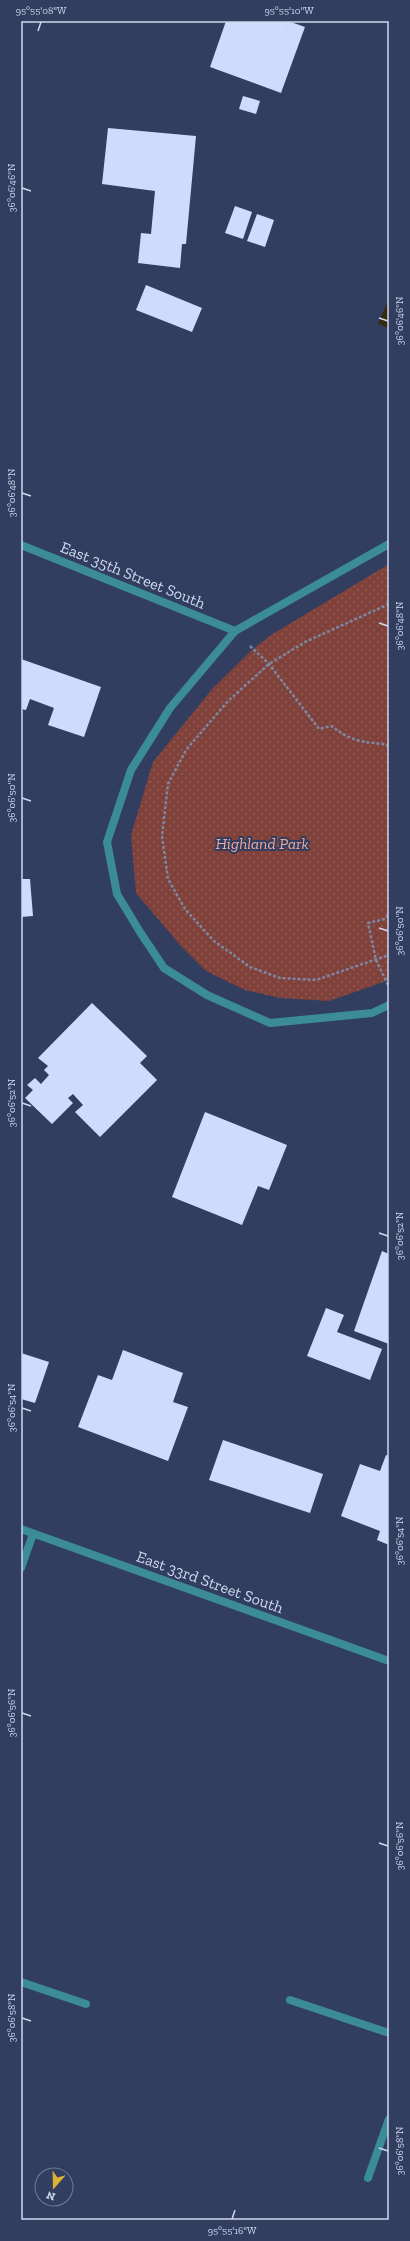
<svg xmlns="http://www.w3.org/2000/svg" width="410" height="2241" font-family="'Zilla Slab',serif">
<defs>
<pattern id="park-dots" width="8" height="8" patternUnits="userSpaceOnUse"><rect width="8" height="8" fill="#80413a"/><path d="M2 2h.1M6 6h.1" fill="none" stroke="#915c57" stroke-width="1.8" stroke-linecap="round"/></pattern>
</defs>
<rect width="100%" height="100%" fill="#313e60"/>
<polygon fill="url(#park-dots)" points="389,564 389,980 329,1001 280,998 245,990 206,971 180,945 136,893 131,835 153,762 213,688 253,649 271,635"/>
<polygon fill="#372b0f" points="389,299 389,329 378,323"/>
<g fill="#cddbfd">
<polygon points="226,21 288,21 305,27 281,93 210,67"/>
<polygon points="243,96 260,101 256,114 239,109"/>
<polygon points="108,128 196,136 186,244 182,244 180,268 138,263 141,233 151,234 155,191 102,184"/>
<polygon points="235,206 252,212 243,239 225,233"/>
<polygon points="257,214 274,220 265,247 247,241"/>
<polygon points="146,285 202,308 192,332 136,310"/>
<polygon points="21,659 101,687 84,737 48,725 54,708 30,699 26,710 21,709"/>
<polygon points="21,879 30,879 33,916 21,917"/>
<polygon points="92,1003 147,1056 140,1063 157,1080 100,1137 75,1112 83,1105 73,1094 68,1098 73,1103 52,1124 25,1098 33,1090 27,1085 35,1078 41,1084 49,1075 44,1070 48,1066 38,1058"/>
<polygon points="205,1112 287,1145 269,1190 258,1186 242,1225 172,1197"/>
<polygon points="382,1251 389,1254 389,1344 354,1331"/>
<polygon points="326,1308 344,1315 337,1332 382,1349 370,1380 307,1356"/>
<polygon points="123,1350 183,1373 173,1402 188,1407 168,1461 78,1427 98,1375 112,1380"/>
<polygon points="21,1353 49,1362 35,1403 21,1399"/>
<polygon points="223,1440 323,1474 310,1513 209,1480"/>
<polygon points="386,1455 389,1456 389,1545 377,1540 380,1531 341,1516 360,1464 380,1471"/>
</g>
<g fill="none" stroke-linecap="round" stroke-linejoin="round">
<g stroke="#7c87a3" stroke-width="2.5" stroke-dasharray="3 2" stroke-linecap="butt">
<polyline points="389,604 305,642 269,664 228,701 186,750 168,784 162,836 168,879 185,909 214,941 250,967 280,978 316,980 389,955"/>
<path d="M250 646 269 664 319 729 331 726C340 732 349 739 361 741 371 744 380 742 389 746"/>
<polyline points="389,876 389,877"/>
<polyline points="388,985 376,960 368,923 385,919 389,914"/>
</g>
<g stroke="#3b8c97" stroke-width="8">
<polyline points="21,1982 86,2004"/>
<polyline points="290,2000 389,2033"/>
<polyline points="368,2178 389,2119"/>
</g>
<g stroke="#3b8c97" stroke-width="8">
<polyline points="389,544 235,631 170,708 131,770 107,842 117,894 140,932 164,968 207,995 270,1023 372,1013 389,1005"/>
<polyline points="21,545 235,631"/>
<polyline points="21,1529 389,1661"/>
<polyline points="21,1568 33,1534"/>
</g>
</g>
<path fill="none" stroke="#cfd8ed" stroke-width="1.5" d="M38 31 41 22M285 31 289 22M22 188 31 191M379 318 388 321M22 493 31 496M379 623 388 626M22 798 31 801M379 928 388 931M22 1103 31 1106M379 1233 388 1236M22 1408 31 1411M379 1538 388 1541M22 1713 31 1716M379 1843 388 1846M22 2018 31 2021M379 2148 388 2151M232 2219 235 2210"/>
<g text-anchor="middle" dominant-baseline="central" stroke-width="4" stroke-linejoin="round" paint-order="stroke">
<g font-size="16" fill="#cfd8ed" stroke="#313e60">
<text transform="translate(133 575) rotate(22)">East 35th Street South</text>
<text transform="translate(210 1582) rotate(20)">East 33rd Street South</text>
</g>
<g font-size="16" font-style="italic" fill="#f2a9a0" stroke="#313e60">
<text x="262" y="843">Highland Park</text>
</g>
</g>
<rect width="410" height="2241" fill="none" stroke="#313e60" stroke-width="44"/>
<g transform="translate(54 2187) rotate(200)"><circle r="19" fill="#313e60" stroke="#707c98"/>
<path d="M0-3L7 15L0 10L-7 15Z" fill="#deb133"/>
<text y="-6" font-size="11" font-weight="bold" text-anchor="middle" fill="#cfd8ed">N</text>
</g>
<rect x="22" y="22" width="366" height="2197" fill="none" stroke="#cfd8ed" stroke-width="1.5"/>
<g font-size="10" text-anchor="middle" fill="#cfd8ed">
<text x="41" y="14">95°55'08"W</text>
<text x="289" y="14">95°55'10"W</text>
<text transform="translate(11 188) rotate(-90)" y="4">36°06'46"N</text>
<text transform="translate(399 321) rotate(-90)" y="4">36°06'46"N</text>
<text transform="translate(11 493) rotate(-90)" y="4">36°06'48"N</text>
<text transform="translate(399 626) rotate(-90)" y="4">36°06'48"N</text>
<text transform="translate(11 798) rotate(-90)" y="4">36°06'50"N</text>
<text transform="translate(399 931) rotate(-90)" y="4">36°06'50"N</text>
<text transform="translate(11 1103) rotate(-90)" y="4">36°06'52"N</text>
<text transform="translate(399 1236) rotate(-90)" y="4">36°06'52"N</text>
<text transform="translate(11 1408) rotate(-90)" y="4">36°06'54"N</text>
<text transform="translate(399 1541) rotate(-90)" y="4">36°06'54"N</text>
<text transform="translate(11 1713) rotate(-90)" y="4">36°06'56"N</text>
<text transform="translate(399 1846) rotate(-90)" y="4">36°06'56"N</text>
<text transform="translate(11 2018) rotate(-90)" y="4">36°06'58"N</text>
<text transform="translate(399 2151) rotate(-90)" y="4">36°06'58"N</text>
<text x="232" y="2234">95°55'16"W</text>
</g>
</svg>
